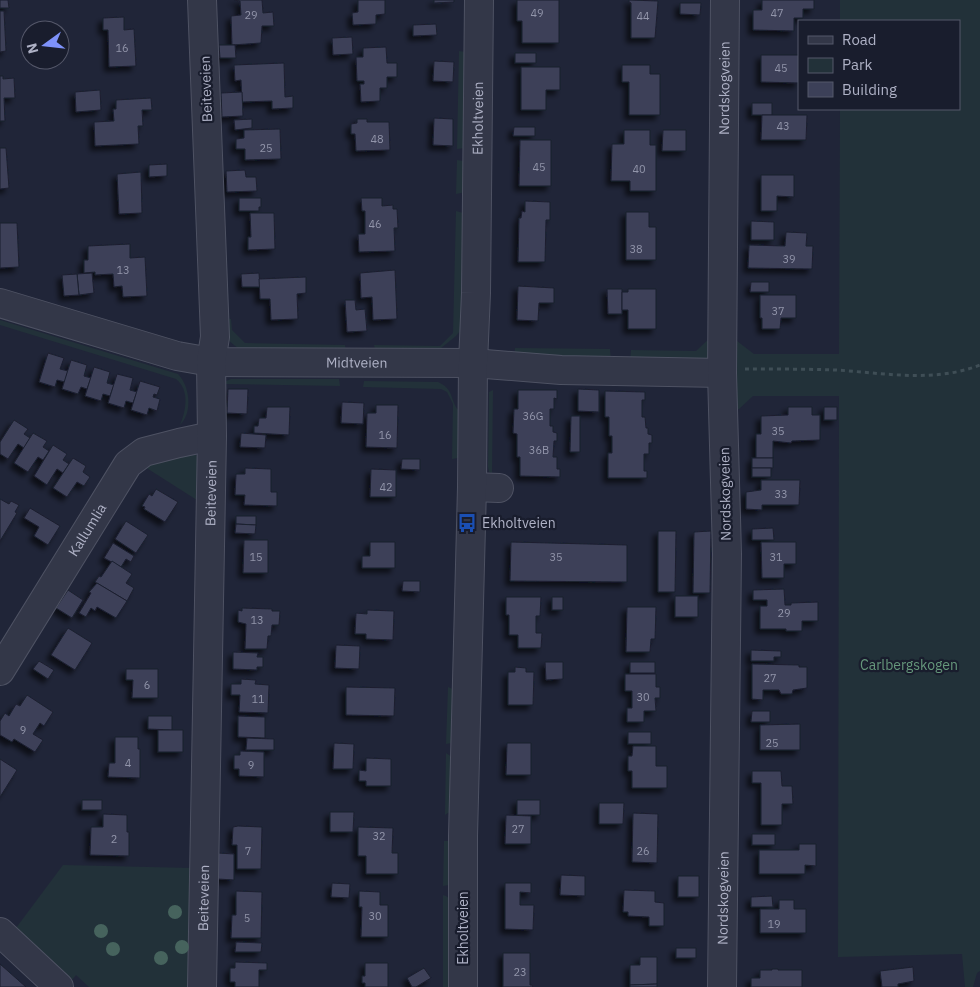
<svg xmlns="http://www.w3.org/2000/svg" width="980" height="987" font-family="'IBM Plex Sans',sans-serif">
<defs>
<filter id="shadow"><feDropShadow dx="-4.5" dy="4.5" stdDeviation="2.5" flood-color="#0009"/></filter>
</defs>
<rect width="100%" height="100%" fill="#202538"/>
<g fill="#223139">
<polygon points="840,0 980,0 980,971 977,973 973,987 965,987 962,954 838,957 839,396 753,396 739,409 736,409 735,375 737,341 754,354 839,354 840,109 959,109 959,21 840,21"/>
<polygon points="459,51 466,52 465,148 457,149"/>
<polygon points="457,160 464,161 466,192 456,194"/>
<polygon points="456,211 463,213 465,219 462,307 460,331 456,336 441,348 433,351 376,354 374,345 440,346 453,333"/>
<polygon points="222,317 231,319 232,330 245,343 345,345 346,353 241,351 227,339"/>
<path d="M0 320 178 374C190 386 193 413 180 425 186 411 190 390 176 379L0 325Z"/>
<polygon points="711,337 710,358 697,364 630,362 631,350 696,351"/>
<polygon points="515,348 610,349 611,361 514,358"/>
<polygon points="231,379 339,379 340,386 226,384 226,381"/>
<path d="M364 381 438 382C455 390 449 399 459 411L458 458 452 459 453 404 447 392 441 389 363 387Z"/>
<polygon points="493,390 492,473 489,472 488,467 489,392"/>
<polygon points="187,452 195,454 201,460 200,502 145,467 156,461"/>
<polygon points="448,687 453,689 452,743 446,744"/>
<polygon points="446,753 452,757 451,811 445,815"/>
<polygon points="444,841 451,841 449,885 443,886"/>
<polygon points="63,865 192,868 194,987 89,987 76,975 68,985 13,932"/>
<polygon points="443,895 446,896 449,898 449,987 443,987"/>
</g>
<g fill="#3c4058" stroke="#1b1f2f" filter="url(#shadow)">
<polygon points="0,0 8,0 9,8 0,8"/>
<polygon points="234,0 262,0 263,13 273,12 274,26 262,26 261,43 232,45 231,16 241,15 240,1"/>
<polygon points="358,0 385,0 385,14 376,15 376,24 353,25 352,13 358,12"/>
<polygon points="434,0 454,0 454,2 434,3"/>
<polygon points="517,0 559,0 559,43 522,43 522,21 517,21"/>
<polygon points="629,0 658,1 655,38 631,38 631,3 629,2"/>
<polygon points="762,0 814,0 814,9 803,9 803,18 794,18 794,31 753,30 753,10 762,10"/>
<polygon points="680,3 701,3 700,15 680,14"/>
<polygon points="0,11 4,11 6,51 0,52"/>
<polygon points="124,17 124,30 134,29 136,66 109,67 108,30 103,30 103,18"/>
<polygon points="436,24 437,35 413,36 413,25"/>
<polygon points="352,37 353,54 333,55 332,38"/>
<polygon points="219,45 235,45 236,58 220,58"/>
<polygon points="386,47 387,63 397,63 397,77 387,77 387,88 380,88 380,101 361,102 360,84 364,84 364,81 357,81 356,57 363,57 363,48"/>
<rect x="515" y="53" width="21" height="10"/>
<polygon points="761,55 799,55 799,83 761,82"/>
<polygon points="434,61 454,62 453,82 433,81"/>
<polygon points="284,63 285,97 293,96 293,108 272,109 272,101 242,102 241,80 235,81 234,65"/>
<polygon points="622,65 650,65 650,74 660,74 660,115 629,115 629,82 622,82"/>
<polygon points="521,67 560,67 560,90 546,90 546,110 521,110"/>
<polygon points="0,76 3,76 3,79 14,78 15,98 4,98 5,121 0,121"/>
<polygon points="100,90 101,110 76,112 75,92"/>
<polygon points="242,92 243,116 222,117 221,93"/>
<polygon points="151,98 152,110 142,110 143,126 138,126 139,144 95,146 94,122 114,121 113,109 116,109 116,100"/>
<rect x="752" y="103" width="20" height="12"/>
<polygon points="762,115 807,115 806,140 761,140"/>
<polygon points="434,118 453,119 453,146 433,145"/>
<polygon points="252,119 252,128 235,130 234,120"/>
<polygon points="357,119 367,119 367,122 389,122 390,150 356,151 355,134 351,134 351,124 357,123"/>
<polygon points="514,127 535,127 535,136 513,136"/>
<polygon points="280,129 281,159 245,160 245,149 236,149 236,139 244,138 244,130"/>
<polygon points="624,130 650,130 650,145 656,145 656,191 630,191 630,181 611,181 612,144 624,144"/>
<polygon points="663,130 686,130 686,151 662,151"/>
<polygon points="520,140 551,140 551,186 519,186"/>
<polygon points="0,148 6,148 9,188 0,189"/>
<polygon points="167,164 167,176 149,177 149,165"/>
<polygon points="245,170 246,177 256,177 257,191 227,192 226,171"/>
<polygon points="141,172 142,213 119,214 117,174"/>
<polygon points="761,175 794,175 794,197 777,196 777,211 761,211"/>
<polygon points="239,198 261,198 261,207 259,207 259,211 239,211"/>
<polygon points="361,198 382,198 382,206 393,205 393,209 397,209 398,228 394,228 395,251 359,252 358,234 365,234 365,211 362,211"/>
<polygon points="525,201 550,202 550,220 546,220 545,262 518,262 519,218 521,218 522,211 525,212"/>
<polygon points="626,212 649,212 649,227 656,227 656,260 626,260"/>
<polygon points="250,213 274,213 275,249 248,250 248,237 251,237"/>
<polygon points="751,221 774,222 774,240 751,240"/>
<polygon points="0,223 17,223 19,267 0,268"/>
<polygon points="786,232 807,233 806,246 813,246 812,269 748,268 749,245 785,246"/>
<polygon points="130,244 130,258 145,257 147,296 123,297 122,286 114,287 113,274 95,275 95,272 84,273 84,260 88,260 88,246"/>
<polygon points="395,270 397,319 373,320 372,297 361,298 360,273"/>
<polygon points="92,273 94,293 79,295 77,274"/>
<polygon points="259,273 260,287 242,287 241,274"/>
<polygon points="77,274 79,295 64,296 62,275"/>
<polygon points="306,277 306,293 297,294 298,319 271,320 270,299 260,299 259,279"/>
<polygon points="751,282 769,282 769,292 750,292"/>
<polygon points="518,286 554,288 554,303 539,303 538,321 517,320"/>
<polygon points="607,289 622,289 622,314 608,314"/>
<polygon points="628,289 656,289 656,329 628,329 628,310 622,310 622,292 628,292"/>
<polygon points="760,295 796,295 796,318 781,318 780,329 762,329 762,318 760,318"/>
<polygon points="345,300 355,300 356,310 365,309 367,331 347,332"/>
<polygon points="48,353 64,358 60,369 68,371 65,382 57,380 55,387 39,382"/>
<polygon points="71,360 87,365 84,376 91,378 87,389 81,387 78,394 62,389"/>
<polygon points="94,367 110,372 107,383 114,385 110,396 103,394 101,401 85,396"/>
<polygon points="117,374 133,378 130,390 137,392 133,403 126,401 124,408 108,403"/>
<polygon points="140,381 160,387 157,395 154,394 153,397 160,399 157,411 149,408 147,415 131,410"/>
<polygon points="228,389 248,389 247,414 227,413"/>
<polygon points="578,389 599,390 599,412 578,411"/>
<polygon points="518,390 557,390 557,399 554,398 554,409 550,409 550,426 553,426 553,432 557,433 557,441 554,441 553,457 557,457 557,469 560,469 560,477 520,476 520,457 517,457 517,434 513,433 514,409 518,409"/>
<polygon points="605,391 645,392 645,400 642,400 642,417 645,417 646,428 648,428 648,434 652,435 652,443 649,443 649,454 644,454 644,471 647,471 647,478 608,478 608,453 612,453 612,436 609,436 609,417 605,417"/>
<polygon points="342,402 364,403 363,424 341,423"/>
<polygon points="376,405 398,405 397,448 366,447 367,413 376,413"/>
<polygon points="267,407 290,407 289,435 254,433 254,426 258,426 259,418 266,418"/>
<polygon points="788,407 812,407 812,415 820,415 820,440 792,441 791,443 773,441 773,458 756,458 756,434 761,434 761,416 788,415"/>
<rect x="824" y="407" width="13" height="13"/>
<polygon points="571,416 580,416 580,452 570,452"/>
<polygon points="14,420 28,429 24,434 30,438 24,448 18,444 8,459 0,454 0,442"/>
<polygon points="33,433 47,441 43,447 49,451 43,460 38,457 28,472 14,463"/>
<polygon points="241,433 266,435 265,448 240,447"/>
<polygon points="53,445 67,454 63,460 69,464 63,473 57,469 47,485 34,476"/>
<polygon points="73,458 86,466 83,472 90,477 84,486 77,482 67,497 53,488"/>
<rect x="752" y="458" width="21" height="10"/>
<polygon points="402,459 420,459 420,470 401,469"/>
<polygon points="245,468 271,469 271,492 277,492 277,506 244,505 245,495 235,495 236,474 245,474"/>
<rect x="752" y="468" width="19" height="9"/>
<polygon points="371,469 396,470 396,497 370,497"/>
<polygon points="761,480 800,480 799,505 762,505 762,510 746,509 746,492 761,490"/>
<polygon points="156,489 178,502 165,522 144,509 145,507 142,506 149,494 152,496"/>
<polygon points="0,499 9,504 11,501 19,505 15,512 17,513 0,541"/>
<polygon points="30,508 60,526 48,545 34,536 39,527 24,518"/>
<polygon points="236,516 256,516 256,525 236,524"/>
<polygon points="126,521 148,535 136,553 115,539"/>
<polygon points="236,524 256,525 255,534 235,533"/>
<polygon points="773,528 774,540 752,540 752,529"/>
<polygon points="658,531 676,531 675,592 658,592"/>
<polygon points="711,531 710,593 693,593 694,532"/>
<polygon points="244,540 268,540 268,573 243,573"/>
<polygon points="370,542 395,542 395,568 362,568 362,556 370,556"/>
<polygon points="511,542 627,545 627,582 510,581"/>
<polygon points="761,542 796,542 796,564 784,564 784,578 762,578"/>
<polygon points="113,543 134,556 131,562 126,559 121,567 104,558"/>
<polygon points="112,561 132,574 126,583 134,588 127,601 95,582 99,576 101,577"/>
<polygon points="403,581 420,581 420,592 402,591"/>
<polygon points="97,583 127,601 116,618 97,607 95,611 91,608 86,617 79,613 91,593 89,592"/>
<polygon points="784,589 785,605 791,605 791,603 818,602 818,621 802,621 802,631 786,631 786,629 760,629 760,606 767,606 767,600 753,600 753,590"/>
<polygon points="68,590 83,600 72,618 56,608"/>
<rect x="675" y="596" width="23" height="21"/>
<polygon points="506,597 541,597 540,616 536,616 536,633 542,633 541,648 518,648 518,635 509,635 509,615 506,615"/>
<rect x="552" y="597" width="11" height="13"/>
<polygon points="627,607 656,607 655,639 651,639 650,652 626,652"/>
<polygon points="242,608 272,609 272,611 280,611 279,625 272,625 271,636 268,636 267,649 245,649 246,624 238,622 238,610 242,611"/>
<polygon points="367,610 394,611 393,640 366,639 366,634 355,634 356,613 367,614"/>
<polygon points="68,628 92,643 75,670 51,655"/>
<polygon points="336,645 360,646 359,669 335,668"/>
<polygon points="751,650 781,651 781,657 774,657 774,661 751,661"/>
<polygon points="233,652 258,653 257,657 263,657 263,667 257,667 257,670 233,669"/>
<polygon points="39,661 54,670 48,679 33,669"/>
<polygon points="545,662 563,662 563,679 546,680"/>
<rect x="630" y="662" width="25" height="11"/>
<polygon points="752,664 799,665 799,667 807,667 807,688 793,690 792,694 781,694 779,690 763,690 763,700 752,699"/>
<polygon points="515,667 526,668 526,672 534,672 533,705 508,705 508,672 515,672"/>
<polygon points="126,669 158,669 158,698 132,698 133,680 126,680"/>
<polygon points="625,674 656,674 656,687 660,687 660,698 655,698 656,711 644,711 644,722 627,722 627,708 632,708 632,691 625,691"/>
<polygon points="241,679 256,680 255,684 269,685 268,713 239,712 240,695 231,695 231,684 241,684"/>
<polygon points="346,687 395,688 394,716 346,715"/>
<polygon points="27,695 53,712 44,726 40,723 33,734 43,740 35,752 14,739 12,742 0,735 0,721 5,713 9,716 16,704 20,706"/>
<polygon points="752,711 770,711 770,722 751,722"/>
<polygon points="148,716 172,716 172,730 148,729"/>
<polygon points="238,716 265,717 265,738 238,737"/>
<polygon points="800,724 800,750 760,750 760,725"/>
<rect x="158" y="730" width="25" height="22"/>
<rect x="628" y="732" width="23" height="12"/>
<polygon points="115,737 138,737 138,749 140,749 140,778 108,777 109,763 115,763"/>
<polygon points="247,738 274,739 274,750 246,750"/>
<polygon points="334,743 354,744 353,769 333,769"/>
<polygon points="507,743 531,743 531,775 506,775"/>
<polygon points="633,746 656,746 656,766 667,766 667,788 632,788 632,771 628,771 628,756 632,756"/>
<polygon points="240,751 264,752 264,777 239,776 239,769 234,769 234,755 240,755"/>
<polygon points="366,758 391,759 391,786 366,786 366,781 359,781 359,770 366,771"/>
<polygon points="0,759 17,770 0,797"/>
<polygon points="752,771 781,771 782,786 792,786 793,804 782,804 782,825 761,825 761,783 752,783"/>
<rect x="82" y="800" width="20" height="10"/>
<rect x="517" y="800" width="23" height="15"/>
<polygon points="599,803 624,803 623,824 599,824"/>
<polygon points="330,812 354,812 353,832 330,832"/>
<polygon points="633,813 658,814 657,863 632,862"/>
<polygon points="103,814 127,815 127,832 129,832 129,856 90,855 91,827 103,827"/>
<polygon points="506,815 531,816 531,844 505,844"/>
<polygon points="238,826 262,827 261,869 237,869 237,845 232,845 233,827"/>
<polygon points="358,827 393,828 392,853 398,853 398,874 366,874 366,856 358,856"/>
<rect x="752" y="834" width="23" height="11"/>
<polygon points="799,844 816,844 816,866 805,865 805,874 759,874 759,850 799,850"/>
<polygon points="218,853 234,854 234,880 218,879"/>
<polygon points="561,875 585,876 585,896 560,895"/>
<rect x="678" y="876" width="21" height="21"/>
<polygon points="332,883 350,884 349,898 331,897"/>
<polygon points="505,883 531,883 531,893 520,892 520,905 534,905 533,930 505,929"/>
<polygon points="624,890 655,891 655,902 664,903 664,926 649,926 649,917 628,916 628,912 623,912"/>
<polygon points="236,891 262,892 261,938 231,938 232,915 236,915"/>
<polygon points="359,891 380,892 380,905 388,905 388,937 361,937 362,907 359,907"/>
<polygon points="772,896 773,907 751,907 751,897"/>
<polygon points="779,900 794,900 794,909 806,909 806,933 760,933 760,909 779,909"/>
<polygon points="236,942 262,943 261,952 235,952"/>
<rect x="676" y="948" width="20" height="10"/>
<polygon points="503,953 530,953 530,985 532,985 533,987 503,987"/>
<polygon points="640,957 657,957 657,984 630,985 630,965 640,965"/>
<polygon points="235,962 267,963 267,970 259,970 259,987 235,987 235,982 230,982 230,968 235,968"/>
<polygon points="365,963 388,963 388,987 365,987 365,983 362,983 362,976 365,976"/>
<polygon points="0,964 26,987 0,987"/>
<polygon points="913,967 914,981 898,984 898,987 882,987 880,971"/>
<polygon points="424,968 431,978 416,987 412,987 407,978"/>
<polygon points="772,969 778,969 778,970 802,970 802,987 751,987 751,978 760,978 760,970 772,970"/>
<polygon points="657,984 657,987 630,987 630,985"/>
</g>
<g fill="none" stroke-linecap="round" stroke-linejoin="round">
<g stroke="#4e5263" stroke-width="30">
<g id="minor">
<path id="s1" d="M0 303 177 356 211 362 473 363 561 370 722 373"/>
<polyline points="472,487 499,488"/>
<path id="s2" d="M0 671 128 464 144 452 179 443 212 436"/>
<polyline points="0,932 59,987"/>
<path id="s3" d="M202 987 212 436 211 362 215 337 202 0"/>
<path id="s4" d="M463 987V836L472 487 473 363 476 293 479 0"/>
<path id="s5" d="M722 987 727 554 722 373 725 0"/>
</g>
</g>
<path stroke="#3f4e56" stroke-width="3" stroke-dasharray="4 4" stroke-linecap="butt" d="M745 369C775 369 806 369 836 370 884 373 934 383 980 365"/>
<use href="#minor" stroke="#333748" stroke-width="28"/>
</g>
<g fill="#46635d">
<circle cx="175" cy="912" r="7"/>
<circle cx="101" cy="931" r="7"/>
<circle cx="182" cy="947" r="7"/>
<circle cx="113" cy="949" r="7"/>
<circle cx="161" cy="958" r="7"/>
</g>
<defs>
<g id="bus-bare" transform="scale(1.5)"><path d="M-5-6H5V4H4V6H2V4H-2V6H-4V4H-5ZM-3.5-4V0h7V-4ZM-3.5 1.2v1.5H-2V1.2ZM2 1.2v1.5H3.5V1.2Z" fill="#1a4fb4" stroke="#191d2d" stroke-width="2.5" paint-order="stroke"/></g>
</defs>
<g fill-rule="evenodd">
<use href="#bus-bare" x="467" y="523"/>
</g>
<g text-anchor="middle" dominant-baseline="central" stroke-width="4.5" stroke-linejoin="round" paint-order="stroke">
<g font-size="11" fill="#9295aa">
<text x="537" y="13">49</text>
<text x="777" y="13">47</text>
<text x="251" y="15">29</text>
<text x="643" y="16">44</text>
<text x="122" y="48">16</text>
<text x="781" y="68">45</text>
<text x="783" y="126">43</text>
<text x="377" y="139">48</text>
<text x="266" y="148">25</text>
<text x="539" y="167">45</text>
<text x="639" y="169">40</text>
<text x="375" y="224">46</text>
<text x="636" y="249">38</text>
<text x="789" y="259">39</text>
<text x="123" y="270">13</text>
<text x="778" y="311">37</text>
<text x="533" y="416">36G</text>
<text x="778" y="431">35</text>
<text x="385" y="435">16</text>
<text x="539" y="450">36B</text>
<text x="386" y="487">42</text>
<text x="781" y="494">33</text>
<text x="256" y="557">15</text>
<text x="556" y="557">35</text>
<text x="776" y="557">31</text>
<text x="784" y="613">29</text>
<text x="257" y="620">13</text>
<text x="770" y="678">27</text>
<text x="147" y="685">6</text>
<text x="643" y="697">30</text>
<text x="258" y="699">11</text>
<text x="23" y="730">9</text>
<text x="772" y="743">25</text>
<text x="128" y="763">4</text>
<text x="251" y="765">9</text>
<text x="518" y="829">27</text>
<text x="379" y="836">32</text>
<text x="114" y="839">2</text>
<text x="248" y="851">7</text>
<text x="643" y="851">26</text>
<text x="375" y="916">30</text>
<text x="247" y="918">5</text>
<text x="774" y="924">19</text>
<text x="520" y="972">23</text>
</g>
<g font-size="14" fill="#aeb1c5" stroke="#191d2d">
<text transform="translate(206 89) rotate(-92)">Beiteveien</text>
<text stroke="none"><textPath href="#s5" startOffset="899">Nordskogveien</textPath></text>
<text stroke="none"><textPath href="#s4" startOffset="869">Ekholtveien</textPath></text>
<text stroke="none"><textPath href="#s1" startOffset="365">Midtveien</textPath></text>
<text stroke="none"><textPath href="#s3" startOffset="494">Beiteveien</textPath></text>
<text transform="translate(725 494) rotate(-91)">Nordskogveien</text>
<text stroke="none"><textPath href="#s2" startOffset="166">Kallumlia</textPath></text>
<text stroke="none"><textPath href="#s3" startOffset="89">Beiteveien</textPath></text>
<text stroke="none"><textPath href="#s5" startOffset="89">Nordskogveien</textPath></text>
<text transform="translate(463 928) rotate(-90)">Ekholtveien</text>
</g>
<g font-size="14" fill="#aeb1c5" stroke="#191d2d" text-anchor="start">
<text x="482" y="523">Ekholtveien</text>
</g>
<g font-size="14" fill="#65967b" stroke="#191d2d">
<text x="909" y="665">Carlbergskogen</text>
</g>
</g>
<rect x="798" y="20" width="162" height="90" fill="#191d2d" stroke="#55586a"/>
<rect x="808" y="36" width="25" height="8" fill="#333748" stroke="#55586a"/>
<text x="842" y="45" font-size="15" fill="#aeb1c5">Road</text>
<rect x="808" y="58" width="25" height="15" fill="#223139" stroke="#55586a"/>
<text x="842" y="70" font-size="15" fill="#aeb1c5">Park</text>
<rect x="808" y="82" width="25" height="15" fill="#3c4058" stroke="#55586a"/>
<text x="842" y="95" font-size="15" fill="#aeb1c5">Building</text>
<g transform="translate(45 45) rotate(255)"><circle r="24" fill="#191d2d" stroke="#55586a"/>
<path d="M0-4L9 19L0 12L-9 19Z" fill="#7e92fa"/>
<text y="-8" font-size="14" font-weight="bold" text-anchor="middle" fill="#aeb1c5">N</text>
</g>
</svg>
